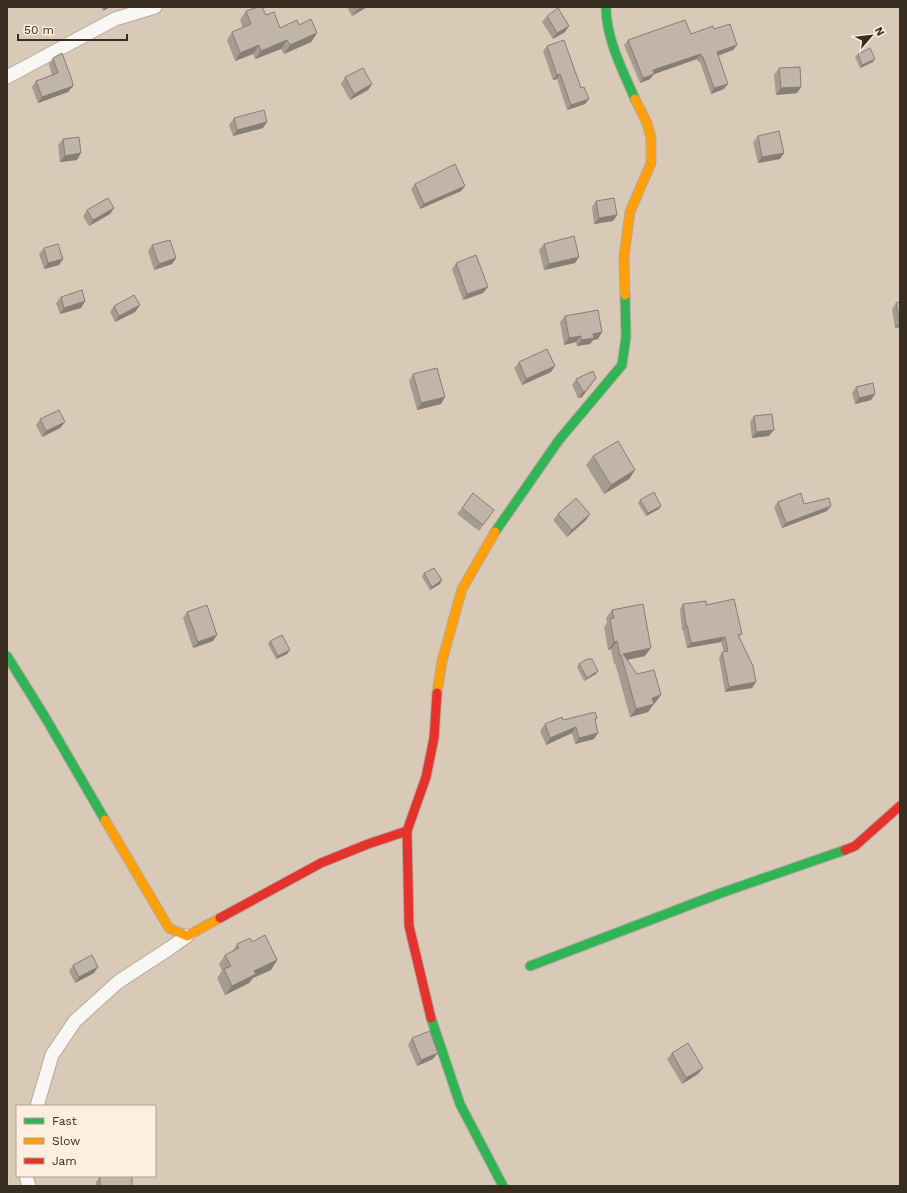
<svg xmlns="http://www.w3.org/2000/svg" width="907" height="1193" font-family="'Work Sans',sans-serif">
<rect width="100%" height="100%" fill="#d9cab8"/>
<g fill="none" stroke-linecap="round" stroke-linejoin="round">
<g stroke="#b6aa9c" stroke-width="15">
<g id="street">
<polyline points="7,77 115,19 155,7"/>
<polyline points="37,1106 52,1055 75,1021 118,982 170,948 187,936"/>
<polyline points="26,1176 29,1186"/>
</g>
</g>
<g stroke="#b6aa9c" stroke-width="11">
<g id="fast">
<path d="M606 7C606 39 623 71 635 99"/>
<polyline points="495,532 559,440 622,365 626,337 625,295"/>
<polyline points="7,656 45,717 105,820"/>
<polyline points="530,966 721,893 845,850"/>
<polyline points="431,1018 460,1104 503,1186"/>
</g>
</g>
<g stroke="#b6aa9c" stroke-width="11">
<g id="slow">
<polyline points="625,295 624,256 630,212 651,163 651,138 647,123 635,99"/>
<polyline points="437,693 442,661 462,589 495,532"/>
<polyline points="105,820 169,928 187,936 220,918"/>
</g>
</g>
<g stroke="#b6aa9c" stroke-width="11">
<g id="jam">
<polyline points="845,850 855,846 900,806"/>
<polyline points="220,918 321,863 368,844 407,831"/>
<polyline points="431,1018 409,926 407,831 426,777 434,738 437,693"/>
</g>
</g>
<use href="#street" stroke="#f9f7f4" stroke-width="13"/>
<use href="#fast" stroke="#30b455" stroke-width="9"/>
<use href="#slow" stroke="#ff9f0a" stroke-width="9"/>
<use href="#jam" stroke="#e5322d" stroke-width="9"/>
</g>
<g fill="#a69b90">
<polygon points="101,7 110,7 103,11"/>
<polygon points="347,7 367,7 352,16"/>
<polygon points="246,11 266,15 280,28 299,25 317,33 311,42 284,54 281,49 255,59 253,54 235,61 227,40 232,32 243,28 240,20"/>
<polygon points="547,16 565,32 553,39 542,22"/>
<polygon points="714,29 737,45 733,50 718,56 724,89 711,94 700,62 698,62 697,59 654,74 650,79 640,83 624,45 628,40 691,34"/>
<polygon points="547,46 581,88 589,99 585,104 567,110 557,79 553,80 543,51"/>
<polygon points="858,54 873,62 860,68 855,57"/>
<polygon points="53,58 73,86 68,92 38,103 32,87 36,81 52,75 49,64"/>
<polygon points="779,68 801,87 797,93 776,95 774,75"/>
<polygon points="345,77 372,84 368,90 350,100 341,84"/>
<polygon points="234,118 263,128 233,136 229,125"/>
<polygon points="758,136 784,153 780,159 758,163 753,142"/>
<polygon points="63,139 77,160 60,162 58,145"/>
<polygon points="415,184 465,186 461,191 420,209 411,189"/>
<polygon points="596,201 617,215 613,221 594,224 592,207"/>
<polygon points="114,208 110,214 89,226 83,216 87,210"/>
<polygon points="544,244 575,263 544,270 539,250"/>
<polygon points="152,245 176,258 172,264 154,270 148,251"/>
<polygon points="44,248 63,259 59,265 44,269 39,254"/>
<polygon points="456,263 483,293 463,300 452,269"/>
<polygon points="61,297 85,301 81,308 60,314 56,303"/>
<polygon points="900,300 900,327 895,328 892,309 896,303 898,302"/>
<polygon points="140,305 135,312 115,322 110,312 114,306"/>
<polygon points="565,316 602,332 598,339 593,340 590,344 577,346 576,342 564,345 560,322"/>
<polygon points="519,362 551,372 522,385 514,368"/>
<polygon points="413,374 441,404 417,410 409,381"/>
<polygon points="576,379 592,384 582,397 578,398 572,385"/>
<polygon points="856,387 875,394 871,400 855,404 852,393"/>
<polygon points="754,416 769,436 752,438 750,422"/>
<polygon points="40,419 65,422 60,428 42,437 36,425"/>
<polygon points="593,456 635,470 629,479 604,494 586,465"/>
<polygon points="640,500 659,509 646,516 638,503"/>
<polygon points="778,502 804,504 827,511 782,528 774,507"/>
<polygon points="462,508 494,510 479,531 457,514"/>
<polygon points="558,514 590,514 586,520 567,537 553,520"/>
<polygon points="424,573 442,580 440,584 430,590 422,577"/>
<polygon points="683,604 706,605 742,634 739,637 756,682 752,688 725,692 719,658 722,652 724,652 721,642 687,648 683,630 682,630 680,609"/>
<polygon points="612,610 645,656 627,660 655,703 653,703 648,712 630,717 615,663 614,664 611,649 608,650 604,627 607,623 606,618"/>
<polygon points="187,612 213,641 193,648 183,618"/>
<polygon points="270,641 287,654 276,659 268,644"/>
<polygon points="579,664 598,671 596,674 584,681 577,667"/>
<polygon points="597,718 595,721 594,739 575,744 572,733 546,745 540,731 545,724 563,720"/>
<polygon points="252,942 277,960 271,970 253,978 249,983 225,995 217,978 222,971 219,964 225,955 232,952 237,944"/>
<polygon points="73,965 94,973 75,983 69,971"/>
<polygon points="412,1038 433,1059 417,1066 408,1045"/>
<polygon points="672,1053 698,1074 682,1084 667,1059"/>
<polygon points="100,1176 132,1186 96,1186 96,1182"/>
</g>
<g fill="#877e76">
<polygon points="107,7 110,7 103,11 105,8"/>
<polygon points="361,7 367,7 352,16 357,10"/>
<polygon points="569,26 565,32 553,39 557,33"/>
<polygon points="317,33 311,42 284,54 290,45"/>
<polygon points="287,40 281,49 255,59 261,51"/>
<polygon points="259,45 253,54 235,61 240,53"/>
<polygon points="737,45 733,50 713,57 717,52"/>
<polygon points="701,54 697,59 649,76 653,70"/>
<polygon points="875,59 873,62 860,68 862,65"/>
<polygon points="560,74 557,79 553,80 557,75"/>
<polygon points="654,74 650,79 640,83 643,78"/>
<polygon points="372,84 368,90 350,100 354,94"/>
<polygon points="728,84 724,89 711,94 714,88"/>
<polygon points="73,86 68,92 38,103 42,97"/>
<polygon points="801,87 797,93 776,95 781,88"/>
<polygon points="589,99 585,104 567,110 571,105"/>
<polygon points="267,122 263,128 233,136 237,130"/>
<polygon points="81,153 77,160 60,162 65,156"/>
<polygon points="784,153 780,159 758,163 762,157"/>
<polygon points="465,186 461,191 420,209 424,204"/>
<polygon points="114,208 110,214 89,226 93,220"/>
<polygon points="617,215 613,221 594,224 599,218"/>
<polygon points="579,257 575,263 544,270 549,264"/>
<polygon points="176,258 172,264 154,270 159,264"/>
<polygon points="63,259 59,265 44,269 48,263"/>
<polygon points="488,287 483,293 463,300 467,294"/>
<polygon points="85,301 81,308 60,314 64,308"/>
<polygon points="140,305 135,312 115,322 119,316"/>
<polygon points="900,322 900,327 895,328"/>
<polygon points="602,332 598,339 593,340 590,344 577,346 581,340 593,334"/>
<polygon points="581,336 576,342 564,345 569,338"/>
<polygon points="555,366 551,372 522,385 526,379"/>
<polygon points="596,378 582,397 578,398 583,392"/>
<polygon points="875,394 871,400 855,404 859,398"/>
<polygon points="445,397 441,404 417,410 421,403"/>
<polygon points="65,422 60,428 42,437 46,431"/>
<polygon points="774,430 769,436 752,438 756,432"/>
<polygon points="635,470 629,479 604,494 611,485"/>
<polygon points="661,506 659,509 646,516 648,513"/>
<polygon points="831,506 827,511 782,528 786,523"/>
<polygon points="590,514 586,520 567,537 572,530"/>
<polygon points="442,580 440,584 430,590 432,587"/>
<polygon points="686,625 687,625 683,630 682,630"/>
<polygon points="217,635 213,641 193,648 198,642"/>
<polygon points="725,637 721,642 687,648 691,643"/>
<polygon points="617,641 611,649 608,650 614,642"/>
<polygon points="651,648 645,656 622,661 623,654"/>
<polygon points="290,650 287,654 276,659 278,656"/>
<polygon points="598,671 596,674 584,681 587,678"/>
<polygon points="756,682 752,688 725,692 729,687"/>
<polygon points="661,695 655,703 646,706 652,698"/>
<polygon points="654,704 648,712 630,717 636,709"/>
<polygon points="576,727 572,733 546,745 550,738"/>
<polygon points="598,733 594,739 575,744 579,738"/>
<polygon points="277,960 271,970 253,978 249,983 225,995 232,986 254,971"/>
<polygon points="98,967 94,973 75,983 79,977"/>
<polygon points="438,1053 433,1059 417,1066 421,1060"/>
<polygon points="703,1068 698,1074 682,1084 686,1078"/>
</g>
<g fill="#c1b4a8" stroke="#877e76">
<polygon points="258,7 262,7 266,15 274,12 280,28 297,20 299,25 311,19 317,33 290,45 287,40 261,51 259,45 240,53 232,32 251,24 246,11"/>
<polygon points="355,7 361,7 357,10"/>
<polygon points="558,8 569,26 557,33 547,16"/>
<polygon points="685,20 691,34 713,26 714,29 730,24 737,45 717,52 728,84 714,88 703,57 702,57 701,54 653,70 654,74 643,78 628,40"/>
<polygon points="564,40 581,88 584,87 589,99 571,105 560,74 557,75 547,46"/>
<polygon points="870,48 875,59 862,65 858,54"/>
<polygon points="62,53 72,80 73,86 42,97 36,81 58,73 53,58"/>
<polygon points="800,67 801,87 781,88 779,68"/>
<polygon points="363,68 372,84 354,94 345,77"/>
<polygon points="264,110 267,122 237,130 234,118"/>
<polygon points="779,131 784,153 762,157 758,136"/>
<polygon points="79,137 81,153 65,156 63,139"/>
<polygon points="455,164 465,186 424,204 415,184"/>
<polygon points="108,198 114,208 93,220 87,210"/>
<polygon points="614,198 617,215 599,218 596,201"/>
<polygon points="574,236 579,257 549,264 544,244"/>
<polygon points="170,240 176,258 159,264 152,245"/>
<polygon points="58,244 63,259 48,263 44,248"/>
<polygon points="476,255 488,287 467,294 456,263"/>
<polygon points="82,290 85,301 64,308 61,297"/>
<polygon points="134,295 140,305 119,316 114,306"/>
<polygon points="900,302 900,322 896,303"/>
<polygon points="598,310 602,332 593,334 594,338 581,340 581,336 569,338 565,316"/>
<polygon points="547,349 555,366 526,379 519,362"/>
<polygon points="437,368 445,397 421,403 413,374"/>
<polygon points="593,371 596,378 586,391 583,392 576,379"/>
<polygon points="873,383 875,394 859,398 856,387"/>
<polygon points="59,410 65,422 46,431 40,419"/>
<polygon points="772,414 774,430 756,432 754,416"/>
<polygon points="618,441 635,470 611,485 593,456"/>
<polygon points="654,492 661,506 648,513 640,500"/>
<polygon points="473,493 494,510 483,525 462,508"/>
<polygon points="801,493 804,504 829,498 831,506 786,523 778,502"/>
<polygon points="576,498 590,514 572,530 558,514"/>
<polygon points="434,568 442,580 432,587 424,573"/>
<polygon points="734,599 742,634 738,635 753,666 756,682 729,687 722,652 728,651 725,637 691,643 687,625 686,625 683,604 706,601 706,605"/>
<polygon points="643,604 651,648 623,654 637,674 654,670 661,695 652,698 654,704 636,709 621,655 620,656 617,641 614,642 610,619 614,618 612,610"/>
<polygon points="207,605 217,635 198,642 187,612"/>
<polygon points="282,635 290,650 278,656 270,641"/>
<polygon points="587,659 592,659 598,671 587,678 579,664"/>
<polygon points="595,712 597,718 595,719 598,733 579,738 576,727 550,738 545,724 562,717 563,720"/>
<polygon points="265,935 277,960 254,971 256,974 232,986 224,969 231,966 225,955 239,948 237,944 250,938 252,942"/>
<polygon points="92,955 98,967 79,977 73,965"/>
<polygon points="430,1031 438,1053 421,1060 412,1038"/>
<polygon points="688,1043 703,1068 686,1078 672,1053"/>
<rect x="100" y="1176" width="32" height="10"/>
</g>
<rect width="907" height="1193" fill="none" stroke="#382d21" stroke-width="16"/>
<rect x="16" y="1105" width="140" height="72" fill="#fdeede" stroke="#aea192"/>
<rect x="24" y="1118" width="20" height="6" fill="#30b455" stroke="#aea192"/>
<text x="52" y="1125" font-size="12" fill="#382d21">Fast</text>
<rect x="24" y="1138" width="20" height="6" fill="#ff9f0a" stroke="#aea192"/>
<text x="52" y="1145" font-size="12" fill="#382d21">Slow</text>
<rect x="24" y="1158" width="20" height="6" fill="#e5322d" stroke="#aea192"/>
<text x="52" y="1165" font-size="12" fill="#382d21">Jam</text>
<g transform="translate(871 36) rotate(62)" stroke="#fdeede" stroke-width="3" paint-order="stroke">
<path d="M0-3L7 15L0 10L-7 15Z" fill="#382d21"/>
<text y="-6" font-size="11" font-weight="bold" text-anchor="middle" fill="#382d21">N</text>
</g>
<path d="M18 34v6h109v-6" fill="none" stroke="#382d21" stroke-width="2"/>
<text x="24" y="34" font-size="12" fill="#382d21" stroke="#fdeede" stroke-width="3" paint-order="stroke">50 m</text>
</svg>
